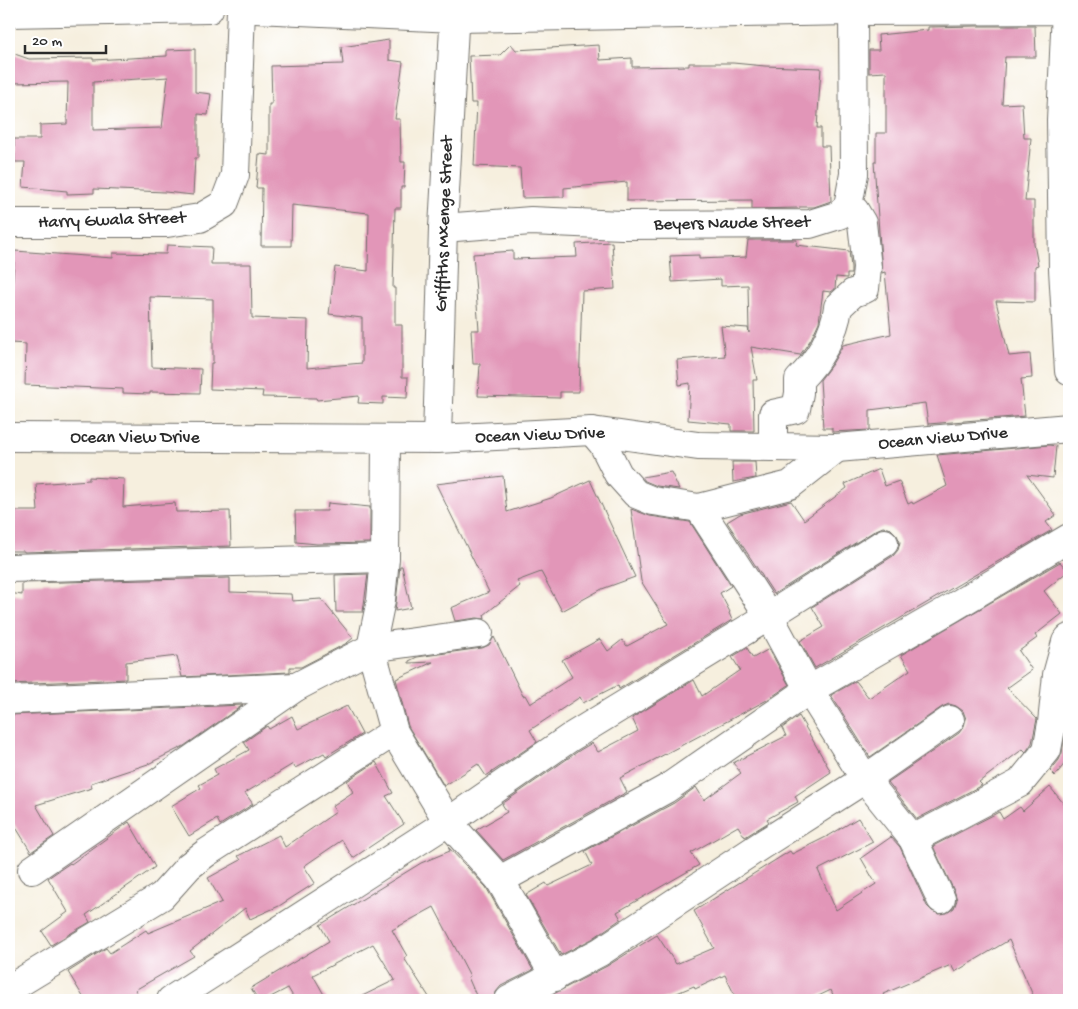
<svg xmlns="http://www.w3.org/2000/svg" width="1078" height="1009" font-family="'Gochi Hand',sans-serif">
<rect width="100%" height="100%" fill="#fff"/>
<filter id="ink" filterUnits="userSpaceOnUse"><feTurbulence type="fractalNoise" baseFrequency=".02" numOctaves="2"/><feDisplacementMap in="SourceGraphic" scale="10" xChannelSelector="R" yChannelSelector="G"/><feConvolveMatrix kernelMatrix="1 2 1 2 8 2 1 2 1" color-interpolation-filters="sRGB"/></filter>
<filter id="wash" filterUnits="userSpaceOnUse"><feTurbulence type="fractalNoise" baseFrequency=".0096" numOctaves="4" result="noise"/><feDisplacementMap in="SourceGraphic" scale="20" xChannelSelector="R" yChannelSelector="G"/><feGaussianBlur stdDeviation="1.12" result="paint"/><feColorMatrix in="noise" values="0 0 0 0 0 0 0 0 0 0 0 0 0 0 0 0 0 1.4 0 .05"/><feComposite in="paint" operator="in"/></filter>
<g filter="url(#wash)">
<rect width="100%" height="100%" fill="#f6efde"/>
<g id="blocks">
<g fill="#e296b8" fill-rule="evenodd">
<polygon points="976,26 1035,26 1036,57 1005,57 1002,104 1022,103 1024,138 1031,138 1025,201 1034,201 1034,244 1038,265 1035,266 1035,302 996,301 1009,356 1030,354 1032,378 1021,379 1025,416 928,424 925,403 870,410 870,430 832,432 832,428 823,428 820,380 832,364 843,345 891,334 885,272 882,273 874,162 876,162 876,133 886,133 886,72 869,73 869,50 879,50 878,35 928,30 928,27"/>
<polygon points="389,40 389,60 403,62 395,119 400,119 401,162 405,162 404,187 401,187 401,208 395,208 393,288 395,288 395,325 402,325 402,377 408,377 407,398 383,397 383,404 358,403 359,396 317,400 316,398 262,397 263,391 210,389 211,363 213,363 213,299 150,297 152,367 201,369 200,393 150,392 150,394 123,393 123,389 25,385 26,344 11,343 10,317 15,251 113,258 113,253 166,254 167,245 212,247 211,264 251,264 252,318 308,320 307,368 362,363 362,318 329,314 335,267 368,271 369,213 292,205 291,246 261,246 262,188 256,188 259,154 269,155 269,104 272,104 271,66 343,64 341,47"/>
<polygon points="511,44 516,50 599,45 600,60 632,58 632,67 689,66 689,63 733,63 765,66 821,68 817,128 821,128 821,146 829,146 831,201 814,207 799,207 798,208 752,209 752,200 627,201 627,182 564,188 564,197 522,198 520,168 474,166 477,103 471,103 469,56 500,55"/>
<path d="M195 49V92L211 94 208 115 198 114V158H195L193 195 165 192 94 189V193L67 194V191L23 187 25 162H15L14 139H40V125L67 124 68 82 9 83V52L29 59 93 58V60L167 56V50ZM168 77 162 128 93 130V82Z"/>
<polygon points="748,240 797,240 796,245 849,251 851,267 851,274 847,274 847,278 836,277 835,289 831,292 823,291 819,322 811,339 800,355 751,347 757,380 753,380 754,431 731,431 731,424 688,420 690,383 679,385 677,360 725,356 721,326 748,328 749,333 748,285 721,286 721,279 672,282 670,256 699,255 699,259 746,257"/>
<polygon points="612,242 615,289 582,291 579,392 560,392 560,398 478,396 480,364 473,364 471,330 479,330 473,254 513,251 513,259 577,257 576,244"/>
<polygon points="1049,445 1056,446 1053,478 1027,475 1056,515 1046,522 1052,530 815,668 800,641 824,627 812,607 893,556 898,550 900,542 897,535 891,529 883,527 876,530 774,594 727,522 740,514 791,501 804,520 847,488 845,484 879,469 885,486 899,481 908,504 912,502 913,504 947,486 937,455"/>
<polygon points="732,462 755,462 756,478 733,482"/>
<polygon points="671,472 679,489 657,486 645,481 642,477"/>
<polygon points="503,476 507,512 551,498 590,480 635,577 602,589 562,611 541,572 517,581 520,586 484,615 485,619 477,618 455,621 451,608 489,592 436,484"/>
<polygon points="89,477 124,479 123,507 175,503 176,512 230,511 231,546 24,552 24,551 9,551 9,511 38,511 36,484 89,480"/>
<polygon points="328,503 370,507 370,543 317,544 296,542 295,511 327,511"/>
<polygon points="631,509 650,516 690,522 731,586 720,593 730,612 729,613 732,620 619,689 618,685 583,703 580,697 530,730 537,742 486,776 478,764 444,786 408,726 396,679 433,662 409,663 409,661 417,657 482,648 489,645 494,637 523,696 525,695 530,704 572,677 562,660 600,639 608,651 622,640 627,646 668,624 641,581"/>
<polygon points="1060,562 1068,571 1044,591 1062,614 1035,635 1037,638 1019,651 1032,670 1007,688 1037,719 1032,743 1026,752 1023,749 979,782 982,785 917,819 888,782 959,733 964,726 966,719 963,711 956,706 949,704 942,707 870,757 831,695 856,681 869,698 910,670 901,655"/>
<polygon points="400,566 402,566 411,608 395,611"/>
<polygon points="368,574 363,612 336,612 335,575"/>
<polygon points="230,578 230,592 291,594 292,601 321,599 353,638 347,643 301,667 290,667 290,672 182,677 177,656 126,662 126,679 9,684 9,593 22,595 22,583"/>
<polygon points="747,648 753,658 769,649 789,685 767,700 620,778 627,792 503,860 476,830 507,812 502,804 580,750 592,743 598,752 638,731 632,718 694,680 702,696 740,670 732,657"/>
<polygon points="243,705 184,746 148,764 91,783 92,788 36,805 54,836 31,852 9,816 9,715"/>
<polygon points="347,706 362,734 326,756 324,753 295,768 293,764 245,793 253,804 220,825 217,819 189,836 171,806 201,788 199,785 217,775 214,769 249,750 244,742 267,726 269,729 292,716 298,729"/>
<polygon points="1069,708 1069,758 1055,776 1050,771 1059,760 1062,753"/>
<polygon points="799,716 831,772 795,796 798,802 767,819 769,822 745,837 738,826 691,853 699,865 617,912 621,919 592,939 561,955 526,895 546,883 548,886 592,865 585,851 674,803 696,787 704,800 741,773 733,763 786,736 782,728"/>
<polygon points="376,762 393,793 386,796 404,824 353,858 342,840 304,866 315,883 279,906 250,919 245,908 190,951 194,956 135,990 143,1000 85,1000 68,972 106,948 110,953 146,930 148,933 222,902 208,878 241,860 238,856 279,835 285,847 336,812 332,806 353,792 347,781"/>
<polygon points="1050,787 1069,810 1069,1000 1035,1000 1009,940 955,972 951,965 883,994 886,1000 835,1000 831,990 810,1000 737,1000 725,975 695,989 694,986 660,1000 542,1000 607,966 657,935 676,964 714,948 694,911 790,851 792,854 830,835 858,818 873,842 818,870 836,910 876,884 861,858 891,837 900,847 927,906 932,911 939,914 947,913 954,908 957,900 955,893 933,846 999,812 1003,819 1020,807 1023,811"/>
<polygon points="129,822 155,867 86,915 90,922 51,945 42,931 68,912 48,878 70,863 71,864"/>
<polygon points="448,847 486,887 533,970 501,986 496,992 494,1000 478,1000 468,977 470,976 434,907 392,930 407,956 404,958 431,1000 354,1000 395,980 373,944 313,975 327,1000 295,1000 288,988 265,1000 258,1000 251,988 329,941 320,925 421,863 450,851"/>
</g>
</g>
</g>
<g filter="url(#ink)">
<use href="#blocks" fill-opacity="0" stroke="#72706a" stroke-width="1"/>
<g fill="none" stroke-linecap="round" stroke-linejoin="round">
<g stroke="#72706a" stroke-width="30">
<g id="minor">
<polyline points="255,9 455,18 853,11 1066,10 1066,9 1066,10 1061,120 1063,269 1069,371"/>
<polyline points="9,13 209,9"/>
<polyline points="9,223 167,223 200,218 224,204 235,175 241,9"/>
<polyline points="443,228 531,221 622,225 810,224 839,215 848,206 854,174 853,9"/>
<polyline points="592,431 603,444 618,474 636,494 653,501 699,508 790,485 837,448"/>
<polyline points="9,437 437,439 592,431 698,446 837,448 1069,428"/>
<polyline points="386,439 385,558 381,600 371,648 394,732 448,822 500,880 555,977"/>
<polyline points="437,439 443,228 455,9"/>
<path d="M773 447V414L796 409 799 393V380C818 361 835 334 838 307L853 293 865 289 867 267 862 223 855 211 848 206"/>
<polyline points="699,508 769,616 809,690 865,779 913,839 941,899"/>
<polyline points="9,568 385,558"/>
<polyline points="9,700 296,687"/>
<polyline points="913,839 1020,783 1047,750 1052,723 1057,675 1066,642 1069,638"/>
<polyline points="32,870 296,687 371,648 479,633"/>
<polyline points="500,880 666,789 809,690 950,609 1069,538"/>
<polyline points="9,989 162,896 189,866 206,853 394,732"/>
<polyline points="171,1000 448,822 571,737 769,616 884,543"/>
<polyline points="509,1000 600,952 760,846 865,779 950,720"/>
</g>
</g>
<use href="#minor" stroke="#fff" stroke-width="28"/>
</g>
</g>
<g text-anchor="middle" dominant-baseline="central" stroke-width="4" stroke-linejoin="round" paint-order="stroke">
<g font-size="18" fill="#2b2b2b" stroke="#fff">
<text transform="translate(112 221) rotate(-2)">Harry Gwala Street</text>
<text transform="translate(445 224) rotate(-88)">Griffiths Mxenge Street</text>
<text transform="translate(732 224) rotate(-1)">Beyers Naude Street</text>
<text transform="translate(540 436) rotate(-2)">Ocean View Drive</text>
<text x="135" y="438">Ocean View Drive</text>
<text transform="translate(943 439) rotate(-5)">Ocean View Drive</text>
</g>
</g>
<rect width="1078" height="1009" fill="none" stroke="#fff" stroke-width="30"/>
<path d="M25 45v8h81v-8" fill="none" stroke="#2b2b2b" stroke-width="2.5"/>
<text x="32" y="45" font-size="15" fill="#2b2b2b" stroke="#ffffff" stroke-width="4" paint-order="stroke">20 m</text>
</svg>
